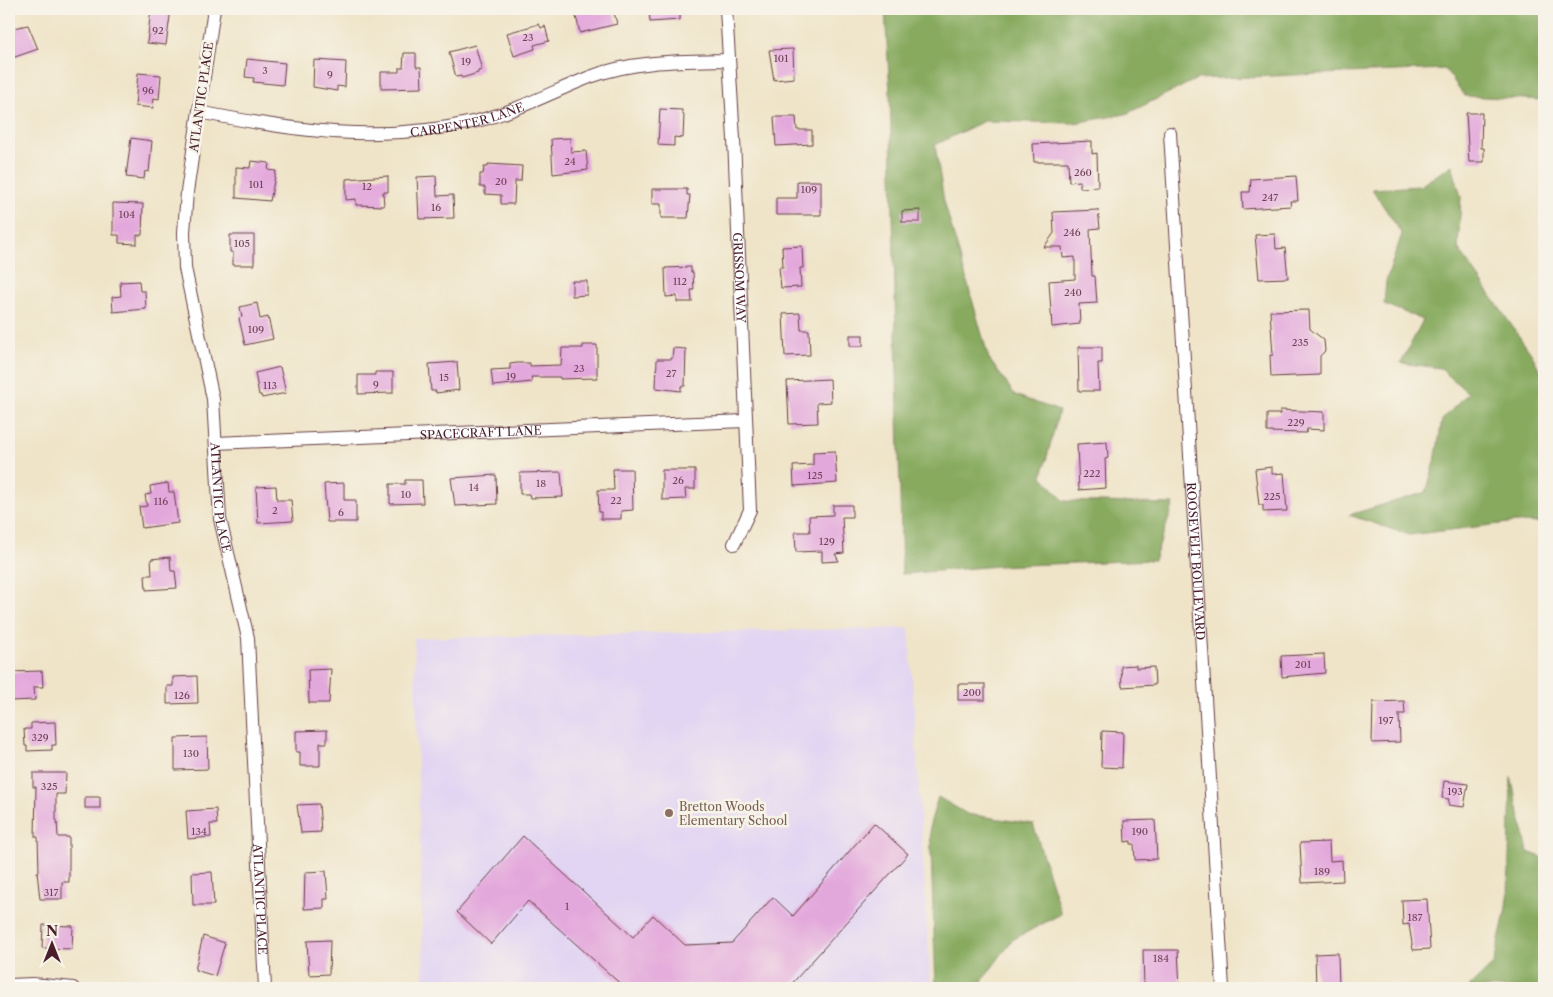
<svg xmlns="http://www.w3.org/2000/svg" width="1553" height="997" font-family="'Libre Caslon Text',serif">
<rect width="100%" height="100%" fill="#f7f3e8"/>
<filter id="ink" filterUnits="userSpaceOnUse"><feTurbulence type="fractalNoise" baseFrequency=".02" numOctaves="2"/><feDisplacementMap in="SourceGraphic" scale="10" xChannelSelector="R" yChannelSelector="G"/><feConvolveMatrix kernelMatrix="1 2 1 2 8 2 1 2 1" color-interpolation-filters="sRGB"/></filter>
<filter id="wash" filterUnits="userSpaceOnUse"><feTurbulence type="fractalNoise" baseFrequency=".0096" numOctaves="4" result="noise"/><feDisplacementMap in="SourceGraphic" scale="20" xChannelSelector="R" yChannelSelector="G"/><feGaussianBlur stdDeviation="1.12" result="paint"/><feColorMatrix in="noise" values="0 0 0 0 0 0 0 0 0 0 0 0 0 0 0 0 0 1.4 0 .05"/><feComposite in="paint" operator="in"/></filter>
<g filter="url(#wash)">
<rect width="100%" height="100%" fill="#efe4c8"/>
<polygon fill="#e2d4f3" points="909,628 931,988 424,988 414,638"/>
<g fill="#87aa5f" stroke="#686445">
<polygon points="885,9 1544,9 1544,100 1465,96 1445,69 1197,79 1126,114 1074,123 984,121 935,145 944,201 989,359 1015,395 1059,411 1042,476 1064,501 1174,504 1154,560 997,566 902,574 890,93"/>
<polygon points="1452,165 1461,197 1458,248 1532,355 1544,378 1544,523 1517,522 1409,535 1349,515 1426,492 1435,462 1442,420 1468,393 1440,368 1401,363 1423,320 1384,304 1386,281 1402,234 1372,189 1420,186"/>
<polygon points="1511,777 1528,852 1544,858 1544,988 1468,988 1494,963 1508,899"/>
<polygon points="938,797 967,814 1033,824 1061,914 1012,940 977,988 936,988 930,824"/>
</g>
<g id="blocks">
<g fill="#e3a8db">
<polygon points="151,9 171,9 166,45 147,43"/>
<polygon points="588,9 613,9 617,24 580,33 575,12"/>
<polygon points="649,9 680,9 680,20 650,22"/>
<polygon points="539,24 541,28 545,26 549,41 534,45 535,49 514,56 507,33"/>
<polygon points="28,25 38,49 12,58 9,52 9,33 13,28"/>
<polygon points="475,45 482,70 478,71 478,73 462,78 461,76 456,77 449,52"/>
<polygon points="793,49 794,78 774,80 769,50"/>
<polygon points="404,53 416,53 416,67 421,67 422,88 381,89 381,72 399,72 399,68 403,68"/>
<polygon points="247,59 285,63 283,85 253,82 254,78 245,77"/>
<polygon points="314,60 346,62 345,87 337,86 337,91 313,87"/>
<polygon points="138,73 161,75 159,99 154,98 153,108 135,106"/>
<polygon points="660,109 682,110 682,114 684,114 683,138 674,137 674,146 658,145"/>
<polygon points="1466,113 1482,113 1481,148 1484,148 1484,162 1469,162"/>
<polygon points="774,117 796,117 797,130 812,130 812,144 776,146"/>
<polygon points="131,138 152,141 149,172 145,171 144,179 126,177"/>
<polygon points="570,138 571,152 586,151 588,170 553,174 551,139"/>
<polygon points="1092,141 1092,154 1097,153 1098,187 1080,188 1080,181 1069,182 1068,162 1034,162 1033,144"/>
<polygon points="251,161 269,163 268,170 276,171 270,201 236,198 236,167 250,168"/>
<polygon points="488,164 522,166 521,181 515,181 514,204 501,204 501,195 485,194 485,187 480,187 480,174 483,174 484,167 488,167"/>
<polygon points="388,176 388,192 383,192 384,206 356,205 356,199 346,200 346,179"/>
<polygon points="436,176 437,196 453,195 454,218 419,219 417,177"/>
<polygon points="1296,176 1298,201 1290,201 1291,206 1243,209 1242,192 1250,192 1251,179"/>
<polygon points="797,181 821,181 821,215 776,215 776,198 797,198"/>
<polygon points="652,189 687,189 687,195 690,195 688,218 661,218 661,204 652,204"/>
<polygon points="113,203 143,204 142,235 137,235 137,244 119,243 119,235 113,235"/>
<polygon points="920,210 920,222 902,222 902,211"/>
<polygon points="1098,210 1100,228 1090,229 1092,276 1095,276 1097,303 1079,304 1080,324 1052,327 1049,281 1075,279 1075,257 1063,258 1062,247 1044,247 1054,233 1053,212"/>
<polygon points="1275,234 1276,249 1285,248 1288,278 1259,279 1255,235"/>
<polygon points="230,235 254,235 254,265 233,265 233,252 230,252"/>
<polygon points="802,246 803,268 800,268 801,287 781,288 779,267 783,267 782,247"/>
<polygon points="691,267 691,272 693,272 694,290 691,290 692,302 677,302 677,296 666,297 665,268"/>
<polygon points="139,281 140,291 145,291 146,309 113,312 112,297 121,296 120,282"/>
<polygon points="572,281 587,281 587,295 572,296"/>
<polygon points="257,303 260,319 268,317 273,339 245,345 239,318 242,317 240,307"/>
<polygon points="1309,310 1310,329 1324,340 1325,351 1320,356 1320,375 1271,377 1270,355 1273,355 1270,311"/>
<polygon points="800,313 801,330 809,330 810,355 785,356 783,314"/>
<rect x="850" y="335" width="13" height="11"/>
<polygon points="583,345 597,345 597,378 560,379 560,377 531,377 532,382 493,386 491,370 510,369 510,364 517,363 530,363 530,366 561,365 562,348 583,348"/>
<polygon points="1078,347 1102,347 1102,363 1098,363 1099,391 1079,391"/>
<polygon points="673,348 686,349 685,386 681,386 681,391 656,388 657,359 672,359"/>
<polygon points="457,362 459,390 436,393 436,391 431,391 429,364"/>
<polygon points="280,367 286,393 262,398 261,395 259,395 255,373"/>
<polygon points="375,372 393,372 393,393 358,394 358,375 375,375"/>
<polygon points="830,379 831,402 817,403 818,423 789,424 787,381"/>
<polygon points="1280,410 1324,412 1324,430 1307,429 1306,433 1267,432 1267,414 1280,414"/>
<polygon points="1107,442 1108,458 1105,459 1106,488 1079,490 1077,444"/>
<polygon points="835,451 837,483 794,486 793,466 813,465 813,452"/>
<polygon points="1272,467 1272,474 1284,473 1287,511 1263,512 1263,505 1259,505 1255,469"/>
<polygon points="613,469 632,469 633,510 621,511 621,519 601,519 601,512 599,512 598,490 614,490"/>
<polygon points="662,470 695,470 695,489 685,489 686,499 662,500"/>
<polygon points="561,472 563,497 530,498 529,494 520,494 520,473"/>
<polygon points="496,475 497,504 455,506 451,478"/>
<polygon points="405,480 422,480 423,503 390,504 390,484 405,484"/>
<polygon points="168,483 169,492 174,492 178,523 142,528 139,507 147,506 145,495 151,494 150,486"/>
<polygon points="344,483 344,500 356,500 356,522 327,522 324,484"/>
<polygon points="276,486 277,500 291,500 293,521 258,523 256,487"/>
<polygon points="833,505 852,505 852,517 842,517 844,553 835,554 839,561 822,562 822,551 796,552 795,532 810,532 809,516 833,515"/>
<polygon points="170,557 171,571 175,571 177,588 146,590 145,575 152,575 151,559"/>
<polygon points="1324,654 1325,673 1282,677 1281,656"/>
<polygon points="1136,665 1136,668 1154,667 1155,685 1122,687 1121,666"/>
<polygon points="331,669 329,703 309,703 308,670"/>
<polygon points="42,671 43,687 34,687 35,700 9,701 9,672"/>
<polygon points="197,676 198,703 167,704 167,686 173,686 173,677"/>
<rect x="958" y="684" width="27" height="16"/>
<polygon points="1404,701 1405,714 1399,714 1400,742 1372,743 1373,702"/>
<polygon points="55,722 56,745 52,745 52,750 27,751 27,746 25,746 24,729 31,729 31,723"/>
<polygon points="327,730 327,743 320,743 320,766 300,766 300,752 296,752 296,731"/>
<polygon points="1102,731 1123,732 1122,768 1101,767"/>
<polygon points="207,737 208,769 175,770 175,738"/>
<polygon points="33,773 66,773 65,794 56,794 56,820 57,820 58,837 69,837 69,882 62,882 62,899 40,899 37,872 39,872 38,837 35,837 36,787 33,787"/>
<polygon points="1444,781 1468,784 1464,807 1448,805 1449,799 1442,798"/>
<rect x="85" y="797" width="15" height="11"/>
<polygon points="319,804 321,832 301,833 297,805"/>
<polygon points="216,809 217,824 210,824 211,837 188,839 186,811"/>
<polygon points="1155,820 1157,859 1135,860 1134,844 1131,844 1131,841 1125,842 1124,821"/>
<polygon points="874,823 908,854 788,988 625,988 528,901 491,944 457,912 523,836 633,937 653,915 685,945 732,943 773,897 793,916"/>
<polygon points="1329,842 1330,861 1342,860 1343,881 1302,883 1300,843"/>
<polygon points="326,871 328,899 324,899 324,908 304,909 305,872"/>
<polygon points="212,872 214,905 193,905 192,873"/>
<polygon points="1427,899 1430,949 1413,950 1409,924 1403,925 1402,900"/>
<polygon points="43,925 73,926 72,949 42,948"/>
<polygon points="203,936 225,943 215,976 195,970"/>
<polygon points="330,940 329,974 309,975 307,941"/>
<polygon points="1143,950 1178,950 1180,988 1144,988"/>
<polygon points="1338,953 1339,988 1316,988 1315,954"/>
</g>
</g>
</g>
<g filter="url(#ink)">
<use href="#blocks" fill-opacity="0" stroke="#633d43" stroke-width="1"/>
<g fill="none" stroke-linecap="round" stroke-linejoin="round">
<g stroke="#633d43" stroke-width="14">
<g id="street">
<path id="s1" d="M214 9 187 192 184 232 185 268 213 399 220 519 248 638 265 988"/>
<path id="s2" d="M726 9 734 139 750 510 734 544"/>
<path id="s3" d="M199 112C294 131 381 144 477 121 517 111 552 92 590 77 634 60 683 61 729 60"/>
<path id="s4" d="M1170 133 1223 988"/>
<path id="s5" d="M216 443 745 421"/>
<polyline points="9,985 33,984 73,988"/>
</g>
</g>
<use href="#street" stroke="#fff" stroke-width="12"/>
</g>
</g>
<circle fill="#8d6e63" stroke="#f7f3e8" stroke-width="2" cx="669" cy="813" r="5"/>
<g text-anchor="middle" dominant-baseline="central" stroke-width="5" stroke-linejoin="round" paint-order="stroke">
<g font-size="10" fill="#704157">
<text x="158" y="30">92</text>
<text x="528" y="37">23</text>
<text x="781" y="58">101</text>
<text x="466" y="61">19</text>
<text x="265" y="70">3</text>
<text x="330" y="74">9</text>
<text x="148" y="90">96</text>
<text x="570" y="161">24</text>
<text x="1083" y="172">260</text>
<text x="501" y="181">20</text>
<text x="256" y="184">101</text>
<text x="367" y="186">12</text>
<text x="809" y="189">109</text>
<text x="1270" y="197">247</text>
<text x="436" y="207">16</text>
<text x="127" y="214">104</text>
<text x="1072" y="232">246</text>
<text x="242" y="243">105</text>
<text x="680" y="281">112</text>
<text x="1073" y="292">240</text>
<text x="256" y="329">109</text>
<text x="1300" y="342">235</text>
<text x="579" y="368">23</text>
<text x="671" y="373">27</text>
<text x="511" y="376">19</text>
<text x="444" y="377">15</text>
<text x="376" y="384">9</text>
<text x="270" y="385">113</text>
<text x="1296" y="422">229</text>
<text x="1092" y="473">222</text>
<text x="815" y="475">125</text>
<text x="678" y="480">26</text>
<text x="541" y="483">18</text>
<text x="474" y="487">14</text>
<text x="406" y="494">10</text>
<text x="1272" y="496">225</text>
<text x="616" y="500">22</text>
<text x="161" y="501">116</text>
<text x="275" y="510">2</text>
<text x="341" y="512">6</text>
<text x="827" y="541">129</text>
<text x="1303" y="664">201</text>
<text x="972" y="692">200</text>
<text x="182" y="695">126</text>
<text x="1386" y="720">197</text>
<text x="40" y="737">329</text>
<text x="191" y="753">130</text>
<text x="49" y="786">325</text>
<text x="1455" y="791">193</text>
<text x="199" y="831">134</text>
<text x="1140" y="831">190</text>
<text x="1322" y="871">189</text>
<text x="51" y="892">317</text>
<text x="567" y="906">1</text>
<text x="1415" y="917">187</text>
<text x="1161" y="958">184</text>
</g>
<g font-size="12" fill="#4a1f2b" stroke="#f7f3e8">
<text transform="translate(201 97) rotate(-82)">ATLANTIC PLACE</text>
<text stroke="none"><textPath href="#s3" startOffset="271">CARPENTER LANE</textPath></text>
<text stroke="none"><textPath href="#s2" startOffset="269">GRISSOM WAY</textPath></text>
<text stroke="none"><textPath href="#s5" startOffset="265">SPACECRAFT LANE</textPath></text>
<text stroke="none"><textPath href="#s1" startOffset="494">ATLANTIC PLACE</textPath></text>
<text stroke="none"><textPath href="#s4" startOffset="429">ROOSEVELT BOULEVARD</textPath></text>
<text stroke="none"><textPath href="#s1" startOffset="899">ATLANTIC PLACE</textPath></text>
</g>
<g font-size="12" fill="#785e54" stroke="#f7f3e8" text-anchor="start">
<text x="679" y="806">Bretton Woods<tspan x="679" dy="14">Elementary School</tspan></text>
</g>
</g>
<rect width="1553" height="997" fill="none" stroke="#f7f3e8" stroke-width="30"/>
<g transform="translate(52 944)" stroke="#f7f3e8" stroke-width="4" paint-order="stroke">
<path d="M0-4L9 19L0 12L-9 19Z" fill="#4a1f2b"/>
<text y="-8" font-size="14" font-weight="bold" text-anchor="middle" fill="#4a1f2b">N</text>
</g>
</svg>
